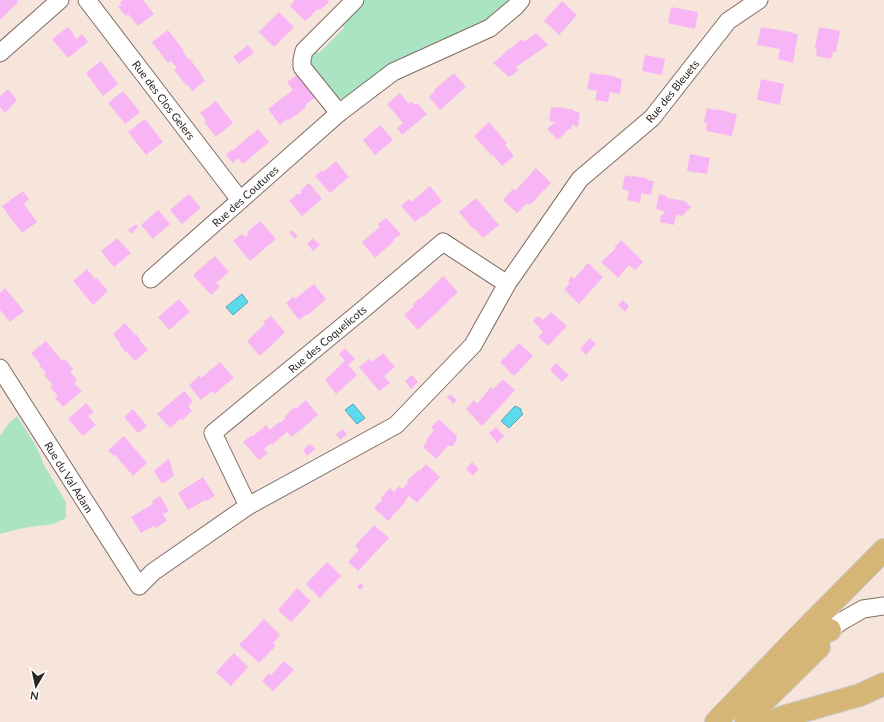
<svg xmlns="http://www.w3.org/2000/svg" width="884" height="722" font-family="Lato,sans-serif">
<rect width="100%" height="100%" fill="#f7e5db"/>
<g fill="#abe4c2">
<polygon points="362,0 512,0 497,15 344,99 336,98 308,66 314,48 319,53 344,28 339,22"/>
<polygon points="17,416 36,446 44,465 66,502 66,518 54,524 23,528 0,534 0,436 10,422"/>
</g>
<g fill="#5edaee" stroke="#4fa4b1">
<polygon points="242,294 248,302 233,315 226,307"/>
<polygon points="353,404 365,418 357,424 345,410"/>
<polygon points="515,406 521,409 521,412 523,414 509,428 501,421"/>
</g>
<g fill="#f7b5f5">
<polygon points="0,0 17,0 18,2 0,20"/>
<polygon points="123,0 143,0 154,14 138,26 128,14 126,16 118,7 121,5 120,2"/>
<polygon points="295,0 327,0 329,2 320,10 318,9 305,21 290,6"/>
<polygon points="562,1 577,15 559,35 544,21"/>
<polygon points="671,7 698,12 695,29 668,23"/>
<polygon points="279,12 294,27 274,47 259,32"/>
<polygon points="68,27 74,34 73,35 76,39 82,34 88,42 68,58 52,39"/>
<polygon points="761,27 791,32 791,33 798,34 793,63 778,59 780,49 757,45"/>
<polygon points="819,27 840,31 836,52 833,52 831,59 816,56 817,49 815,48"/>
<polygon points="168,30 184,51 183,52 188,59 189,58 202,75 201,75 205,81 192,91 188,85 187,86 174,70 177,68 171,61 168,63 152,42"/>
<polygon points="536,33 548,45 516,67 519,70 509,77 493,63 505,53 505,52 515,45 522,39 524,42"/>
<polygon points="248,45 254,53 239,64 233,57"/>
<polygon points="645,55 665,59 662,75 642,71"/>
<polygon points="101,61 118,84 103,96 86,73"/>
<polygon points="454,73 466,87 440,110 429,97 435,91 434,90"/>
<polygon points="590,73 613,76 613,77 622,79 620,94 610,92 608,102 595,100 597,91 587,89"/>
<polygon points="298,74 316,97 305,105 306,107 300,112 289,120 287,119 280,125 268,109 293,90 287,82"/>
<polygon points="761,79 784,84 780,105 757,100"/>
<polygon points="8,89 17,100 5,113 0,107 0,96"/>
<polygon points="123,91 140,112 125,124 108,103"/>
<polygon points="400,93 409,104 411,101 415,105 417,103 427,114 402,135 397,128 403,123 387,104"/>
<polygon points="216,101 233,123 216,137 204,122 206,120 200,113"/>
<polygon points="551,107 558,108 558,107 574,110 574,111 580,113 578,127 572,125 571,129 569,129 558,140 547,129 555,122 549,121"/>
<polygon points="707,108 714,110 714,109 730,112 730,113 737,114 732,136 706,131 707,123 704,122"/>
<polygon points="145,119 163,142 146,155 128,132"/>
<polygon points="489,122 507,143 505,145 514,156 502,166 493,155 492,156 474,136"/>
<polygon points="380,125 393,140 375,155 363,140"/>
<polygon points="258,129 269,142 243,164 238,158 233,163 226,155 231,150 232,151"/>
<polygon points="690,154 710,158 707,174 687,171"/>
<polygon points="336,161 349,177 330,193 315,176 322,170 323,172"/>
<polygon points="536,168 551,183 538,196 538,197 530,205 527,203 517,213 503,200 513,189 515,191"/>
<polygon points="625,175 632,177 632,176 647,178 647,180 654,181 651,195 641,193 640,203 627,200 629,191 622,189"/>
<polygon points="309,183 322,199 302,216 289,201 298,193 299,195 302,192 300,191"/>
<polygon points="430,186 442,201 423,217 422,216 415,222 401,206 409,199 411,202"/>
<polygon points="23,191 29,199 24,204 37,222 22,233 2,206"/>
<polygon points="189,194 201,208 182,224 170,210"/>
<polygon points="659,194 667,196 667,198 685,201 691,207 682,216 676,215 674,225 660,222 661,215 663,215 664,211 656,209"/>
<polygon points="476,198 499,225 483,238 474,228 473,229 459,212"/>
<polygon points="158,210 170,224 153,239 141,225"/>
<polygon points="386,218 401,234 393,240 394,241 375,258 362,242 380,227 378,224"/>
<polygon points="260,221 276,239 250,261 233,241 242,234 245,237 249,234 247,232"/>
<polygon points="136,224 138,227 131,234 128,230"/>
<polygon points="291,230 298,236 295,239 289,232"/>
<polygon points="117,238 131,253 114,267 101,251"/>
<polygon points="313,238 320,245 313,251 307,244"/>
<polygon points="621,240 643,262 635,270 629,265 618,278 601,262 615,249 615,247"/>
<polygon points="215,256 229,272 216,283 220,287 211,295 193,275"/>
<polygon points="588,263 603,277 579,304 564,289 570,283 568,281 572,276 574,279"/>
<polygon points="87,269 95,279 96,277 108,291 93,305 73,281"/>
<polygon points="443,276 458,292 418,330 404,315 414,306 413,304 419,298 420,299"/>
<polygon points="314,284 326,299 308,315 307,314 299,320 286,303 293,297 295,299"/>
<polygon points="5,288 24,311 10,322 0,310 0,293"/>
<polygon points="179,299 190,312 169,330 158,317"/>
<polygon points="623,300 629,306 625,312 618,305"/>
<polygon points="551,312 567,326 548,346 538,337 543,332 533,321 538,316 543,320"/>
<polygon points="271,316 285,332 278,339 260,356 247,341 265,324 263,322"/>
<polygon points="125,323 135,335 136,334 141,340 140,341 148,350 135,361 127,352 126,353 119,344 120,343 113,334"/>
<polygon points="590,338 596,344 586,355 580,349"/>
<polygon points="46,341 62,361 65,359 73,369 70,371 77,380 74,383 82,391 63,407 55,398 58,396 50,387 53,385 44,375 46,373 39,365 40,364 31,353"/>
<polygon points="519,343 533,356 514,376 500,362"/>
<polygon points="345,348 355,359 348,365 357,375 336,394 325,380 345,361 339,354"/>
<polygon points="383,353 395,367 384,376 390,383 379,391 359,367 369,359 372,362"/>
<polygon points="220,362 234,378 228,383 227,383 215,394 212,391 201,400 189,385 199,376 201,378"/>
<polygon points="556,363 569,375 562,382 550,370"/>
<polygon points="412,375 418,382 411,389 405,381"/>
<polygon points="503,379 515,390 482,426 466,409 474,400 477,404 491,387 493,389"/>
<polygon points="184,391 193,401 188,406 192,411 182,420 180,419 170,428 157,414"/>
<polygon points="450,394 457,400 453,404 447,397"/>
<polygon points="306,400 318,415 292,437 287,432 272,445 271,443 264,449 268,453 259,460 243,442 252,435 253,436 266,425 270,430 279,422 280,423 286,418 285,416 295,407 297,408"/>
<polygon points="86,403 94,412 88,416 96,425 83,436 68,419"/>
<polygon points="133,409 147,426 138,433 124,417"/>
<polygon points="439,419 457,436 456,441 453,446 448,446 436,459 423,447 427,441 426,440 434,430 431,427"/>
<polygon points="496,427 504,436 497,443 489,433"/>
<polygon points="343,429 347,434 340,440 336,434"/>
<polygon points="124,436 147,463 133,476 115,455 114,456 108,450"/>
<polygon points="310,444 315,449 307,456 303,450"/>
<polygon points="169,458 174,476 162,484 154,471"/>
<polygon points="472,462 479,469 473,476 466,469"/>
<polygon points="426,464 440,477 417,503 409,496 405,501 405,502 388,521 374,508 382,500 381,498 390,488 394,492 399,486 402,489 408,483 407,481 414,474 419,470 420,471"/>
<polygon points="203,477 215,496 206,501 205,500 188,510 178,493"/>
<polygon points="160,496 169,511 163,514 167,521 156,528 154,526 141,533 131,517 153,504 152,501"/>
<polygon points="374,525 389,538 358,571 348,562 359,550 355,546"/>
<polygon points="327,562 341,576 320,598 306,584"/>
<polygon points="361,583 364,586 360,590 357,587"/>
<polygon points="297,588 311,601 291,622 278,610"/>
<polygon points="264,619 280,635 273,643 276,646 259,663 239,645"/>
<polygon points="234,653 248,667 231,686 216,672"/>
<polygon points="284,661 294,670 273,691 262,681 269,673 271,675"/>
</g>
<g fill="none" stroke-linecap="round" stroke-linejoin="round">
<g stroke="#7d6d65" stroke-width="19">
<g id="minor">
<polyline points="87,0 240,200"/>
<polyline points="0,53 60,0"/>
<polyline points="339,113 302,67 302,60 304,51 355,0"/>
<polyline points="151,279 339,113 393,72 490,28 515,7 521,0"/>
<polyline points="0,368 139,586 153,572 248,506 396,425 473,345 507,284 580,179 652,118 728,21 759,0"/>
<polyline points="248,506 213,433 360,312 443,242 507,284"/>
<polyline points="830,630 842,621 863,609 884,606"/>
</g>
</g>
<g stroke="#cccbca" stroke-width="24">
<g id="major">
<polyline points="800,653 817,636 830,630"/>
<polyline points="716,722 795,640 884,550"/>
<polyline points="746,722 755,710 819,647"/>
<polyline points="771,722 786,716 860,695 884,684"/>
</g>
</g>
<use href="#minor" stroke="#fff" stroke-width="17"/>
<use href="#major" stroke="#d6b676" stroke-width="22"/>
</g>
<g text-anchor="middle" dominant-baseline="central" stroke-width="4" stroke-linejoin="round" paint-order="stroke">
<g font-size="11" fill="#2c2622" stroke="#fff">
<text transform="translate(672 91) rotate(-51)">Rue des Bleuets</text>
<text transform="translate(164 100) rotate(53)">Rue des Clos Gelers</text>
<text transform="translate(245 196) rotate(-42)">Rue des Coutures</text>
<text transform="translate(327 339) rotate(-40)">Rue des Coquelicots</text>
<text transform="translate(69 477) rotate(58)">Rue du Val Adam</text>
</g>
</g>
<g transform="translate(36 686) rotate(189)" stroke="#ffffff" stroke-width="3" paint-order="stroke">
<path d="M0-3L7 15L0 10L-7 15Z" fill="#2c2622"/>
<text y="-6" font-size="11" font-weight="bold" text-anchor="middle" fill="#2c2622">N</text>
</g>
</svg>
